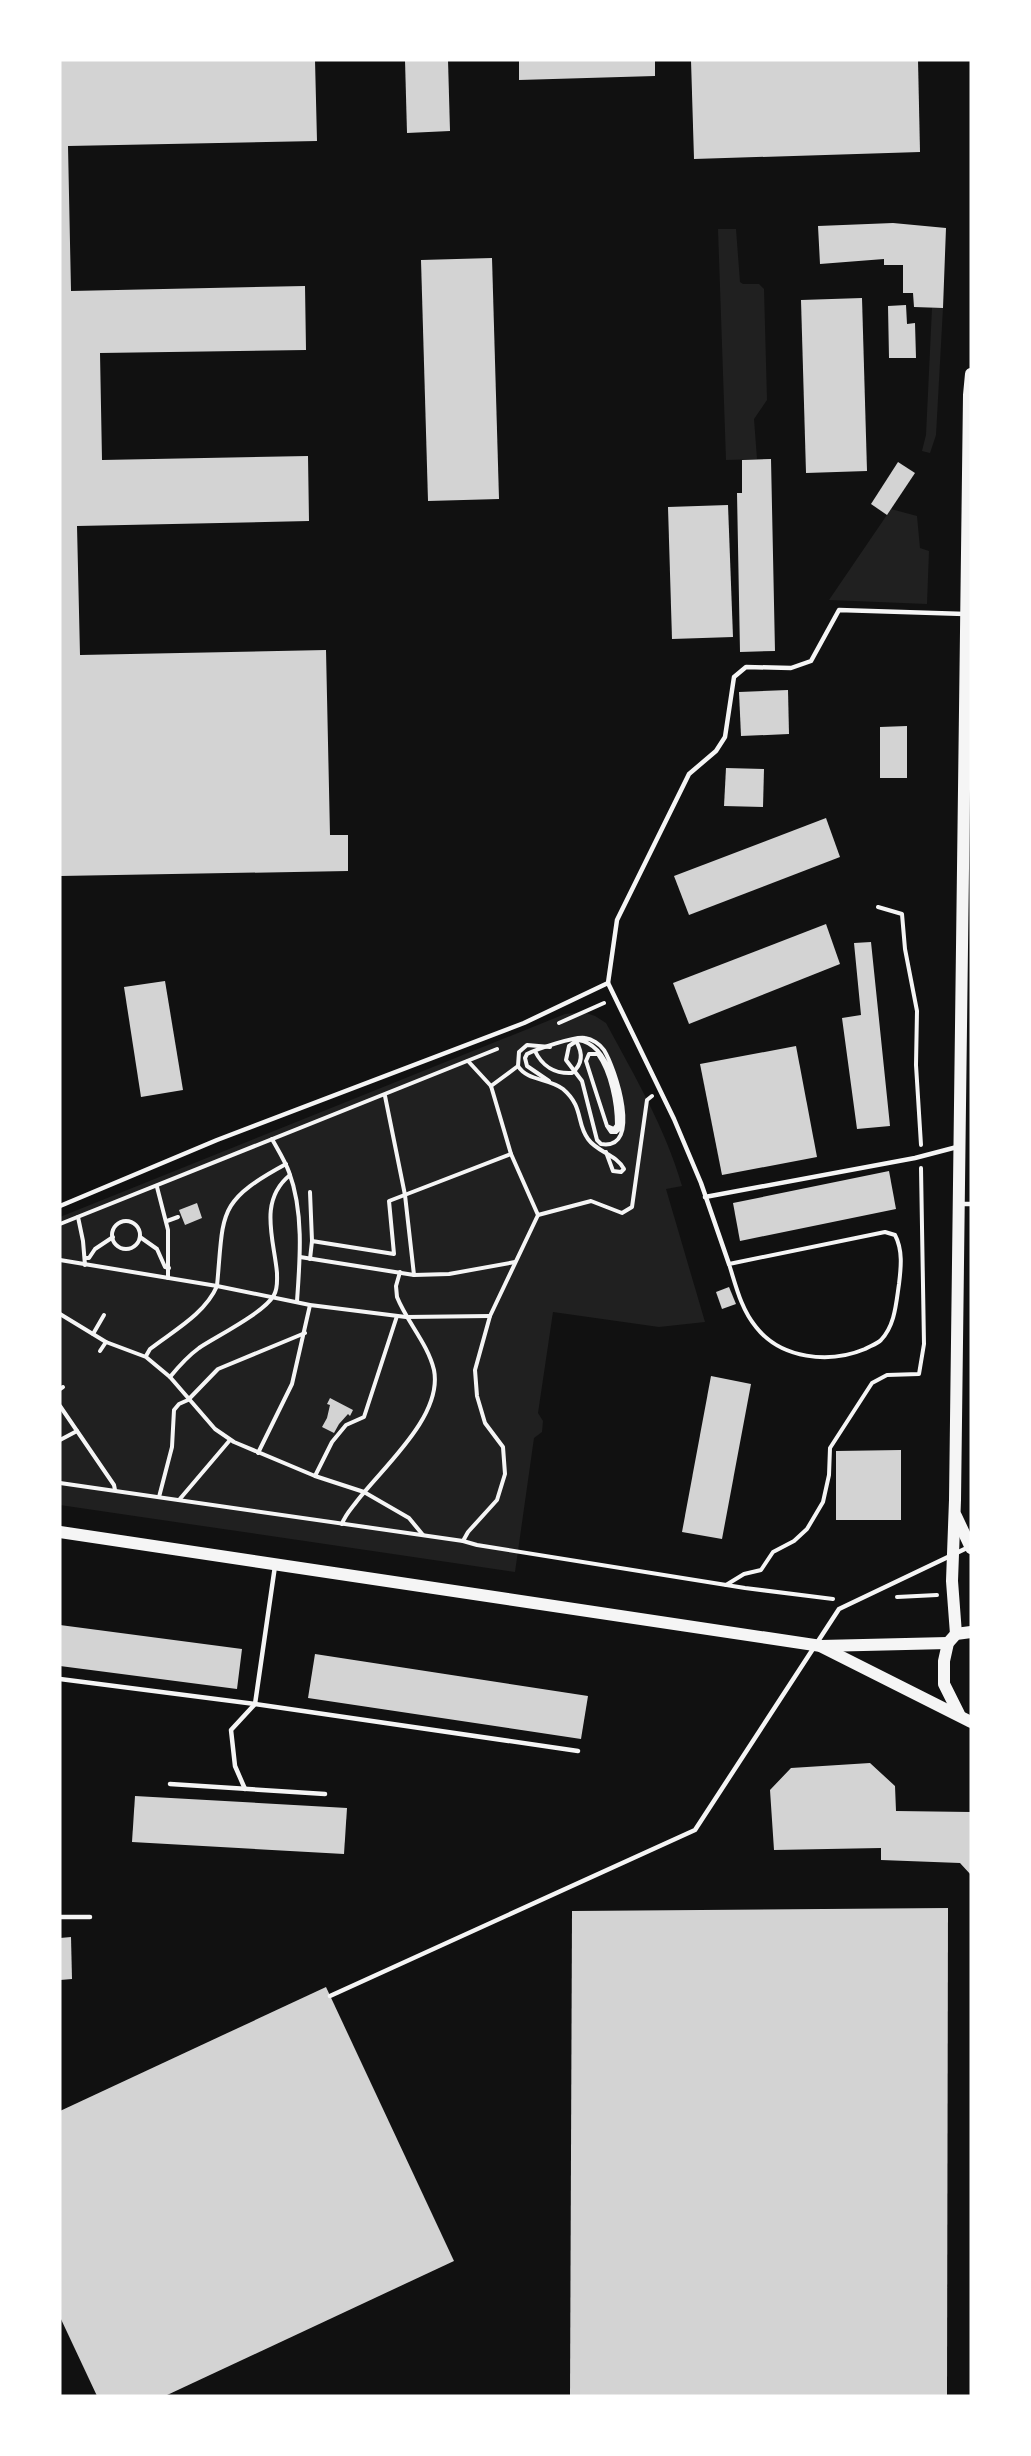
<svg xmlns="http://www.w3.org/2000/svg" width="1031" height="2456" font-family="'Noto Sans',sans-serif">
<rect width="100%" height="100%" fill="#111"/>
<g fill="#202020">
<polygon points="718,229 736,229 740,282 743,284 759,284 764,289 767,400 754,419 757,459 726,460"/>
<polygon points="932,308 943,308 936,435 930,453 922,451 926,435"/>
<polygon points="891,509 917,516 920,548 929,551 927,604 829,600"/>
<path d="M583 1012 595 1016 606 1023C635 1077 665 1127 682 1186L666 1189 705 1322 659 1327 553 1312 538 1413 543 1421 542 1432 534 1438 515 1572 60 1505V1217L565 1014Z"/>
</g>
<g fill="#d3d3d3">
<polygon points="60,60 315,60 317,141 68,146 71,291 305,286 306,350 100,353 102,460 308,456 309,521 77,526 80,655 326,650 330,835 348,835 348,871 60,876"/>
<polygon points="405,60 448,60 450,131 407,133"/>
<polygon points="519,60 655,60 655,76 519,80"/>
<polygon points="691,60 918,60 920,152 694,159"/>
<polygon points="893,223 946,228 943,308 914,307 913,293 903,293 903,265 884,265 884,259 820,264 818,226"/>
<polygon points="492,258 499,499 428,501 421,260"/>
<polygon points="862,298 867,471 806,473 801,300"/>
<polygon points="906,305 907,324 915,323 916,358 889,358 888,306"/>
<polygon points="771,459 775,651 740,652 737,493 742,493 742,460"/>
<polygon points="898,462 915,473 887,515 871,504"/>
<polygon points="728,505 733,637 672,639 668,507"/>
<polygon points="788,690 789,734 741,736 739,692"/>
<polygon points="907,726 907,778 880,778 880,727"/>
<polygon points="726,768 764,769 763,807 724,806"/>
<polygon points="826,818 840,857 689,915 674,876"/>
<polygon points="826,924 840,964 689,1024 673,983"/>
<polygon points="871,942 890,1126 857,1129 842,1018 861,1015 854,943"/>
<polygon points="165,981 183,1090 141,1097 124,987"/>
<polygon points="796,1046 817,1157 722,1175 700,1064"/>
<polygon points="889,1171 896,1209 740,1241 733,1203"/>
<polygon points="197,1203 202,1218 185,1225 179,1210"/>
<polygon points="729,1287 736,1304 722,1309 716,1292"/>
<polygon points="711,1376 751,1384 722,1539 682,1532"/>
<polygon points="330,1398 353,1410 350,1416 348,1414 339,1424 334,1433 322,1427 327,1418 330,1405 327,1404"/>
<polygon points="901,1450 901,1520 836,1520 836,1451"/>
<polygon points="60,1625 242,1649 237,1689 60,1666"/>
<polygon points="315,1654 588,1696 581,1739 308,1698"/>
<polygon points="870,1763 895,1786 896,1811 971,1812 971,1875 960,1863 881,1860 881,1848 774,1850 770,1790 791,1768"/>
<polygon points="135,1796 347,1808 344,1854 132,1842"/>
<polygon points="948,1908 947,2396 570,2396 572,1911"/>
<polygon points="71,1937 72,1979 60,1980 60,1938"/>
<polygon points="326,1987 454,2261 165,2396 97,2396 60,2317 60,2111"/>
</g>
<g fill="none" stroke-linecap="round" stroke-linejoin="round">
<g stroke="#f5f5f5" stroke-width="4">
<polyline points="878,907 902,914 905,949 917,1011 916,1065 921,1145"/>
<polyline points="559,1023 604,1003"/>
<path d="M550 1047 527 1045 519 1052 518 1066C527 1081 549 1078 563 1089 584 1107 576 1123 588 1139 597 1152 616 1154 624 1169L621 1172 613 1171 606 1152"/>
<path d="M535 1051C542 1066 555 1074 572 1073 583 1064 583 1053 576 1041"/>
<polyline points="468,1061 491,1086 511,1154 538,1215"/>
<path d="M549 1081 527 1066 525 1058 527 1054C537 1049 575 1036 585 1038 592 1039 600 1044 604 1050 615 1068 643 1151 601 1144L597 1140 582 1081 566 1060 569 1046 578 1040C610 1044 621 1101 620 1128L616 1132H611L607 1126 594 1086 586 1061 589 1054H598C611 1072 617 1103 617 1125L614 1129 607 1126"/>
<polyline points="491,1086 518,1066"/>
<polyline points="385,1096 405,1195 414,1275"/>
<path d="M272 1139C278 1150 285 1161 289 1172 304 1212 300 1260 297 1301"/>
<polyline points="157,1187 168,1230 168,1278"/>
<polyline points="310,1192 312,1241"/>
<polyline points="78,1217 83,1241 85,1265"/>
<circle cx="126" cy="1235" r="14"/>
<polyline points="167,1221 178,1217"/>
<polyline points="60,1224 497,1049"/>
<path d="M885 1232 895 1235C903 1250 901 1268 899 1284 896 1304 895 1325 881 1340 877 1344 870 1346 865 1349 829 1364 781 1359 756 1327 741 1309 736 1286 729 1264Z"/>
<polyline points="140,1237 157,1249 165,1267 169,1268"/>
<polyline points="300,1257 414,1275 449,1274 515,1262"/>
<polyline points="85,1258 89,1258 95,1249 113,1237"/>
<polyline points="310,1259 312,1241 394,1254 389,1201 511,1154"/>
<polyline points="60,1260 217,1286 310,1305 406,1317 490,1316"/>
<polyline points="60,1314 106,1342 146,1357 170,1377 215,1429 234,1442 315,1476 364,1492 409,1518 423,1535"/>
<polyline points="93,1334 104,1315"/>
<polyline points="100,1351 106,1342"/>
<path d="M146 1356 150 1349C173 1331 205 1314 217 1286 224 1212 216 1202 286 1164"/>
<path d="M170 1377C179 1366 188 1356 199 1348 217 1336 264 1313 274 1295 278 1288 277 1281 277 1273 274 1239 258 1201 290 1175"/>
<polyline points="60,1389 63,1387"/>
<polyline points="60,1406 114,1485 115,1490"/>
<polyline points="60,1440 77,1431"/>
<polyline points="258,1453 292,1384 310,1305"/>
<polyline points="315,1476 332,1442 346,1425 364,1417 397,1316"/>
<polyline points="60,1483 463,1541 477,1545 745,1588 833,1599"/>
<polyline points="159,1497 172,1447 174,1410 179,1404 188,1400 218,1369 305,1333"/>
<polyline points="179,1500 230,1440"/>
<path d="M342 1524C345 1515 352 1508 357 1501 383 1467 443 1416 434 1370 428 1344 407 1322 397 1297L396 1286 400 1272"/>
<polyline points="463,1541 468,1532 497,1500 505,1474 503,1447 485,1423 477,1396 475,1370 490,1316 538,1215 591,1201 622,1213 632,1207 647,1100 652,1096"/>
<polyline points="726,1585 744,1574 761,1570 773,1552 794,1541 807,1529 823,1502 829,1475 830,1448 872,1383 887,1375 919,1374 924,1344 921,1168"/>
<polyline points="897,1597 937,1595"/>
</g>
<g stroke="#f5f5f5" stroke-width="4.5">
<polyline points="608,983 674,1119 701,1183 729,1264"/>
<polyline points="705,1197 915,1158 957,1147"/>
<polyline points="961,1204 971,1204"/>
<polyline points="60,1206 217,1140 524,1023 608,983 617,920 689,774 716,751 725,737 734,677 746,667 791,668 811,661 839,610 965,614"/>
<polyline points="60,1679 255,1704 578,1751"/>
<polyline points="170,1784 325,1794"/>
<polyline points="245,1789 235,1766 231,1730 255,1704 275,1566"/>
<polyline points="60,1917 90,1917"/>
<polyline points="330,1996 695,1830 839,1609 969,1547"/>
</g>
<g stroke="#f5f5f5" stroke-width="12">
<polyline points="956,1516 971,1548"/>
<polyline points="60,1532 821,1646 948,1643"/>
<polyline points="956,1634 952,1581 955,1500 969,395 971,374"/>
<polyline points="822,1647 971,1722"/>
<polyline points="959,1714 944,1684 944,1661 948,1643 956,1634 971,1632"/>
</g>
</g>
<rect width="1031" height="2456" fill="none" stroke="#ffffff" stroke-width="123"/>
</svg>
